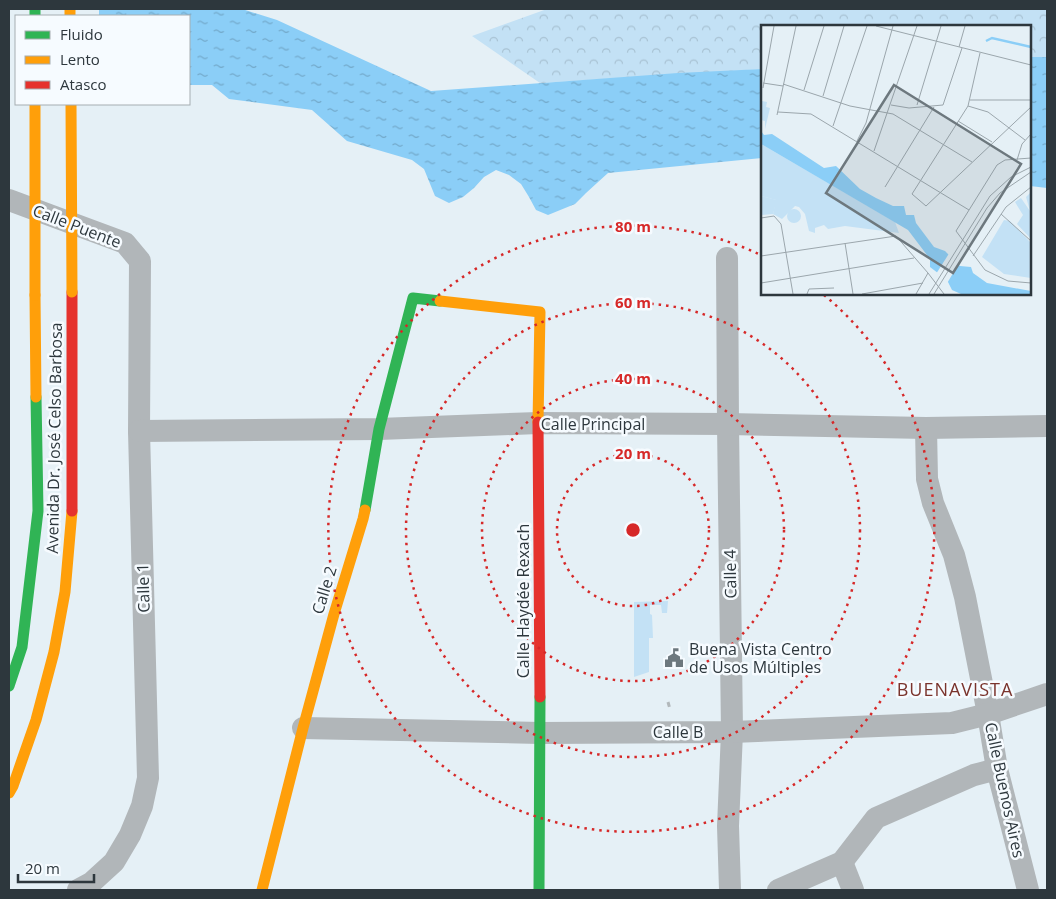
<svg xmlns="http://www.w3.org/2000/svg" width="1056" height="899" font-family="'Open Sans',sans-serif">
<defs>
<pattern id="forest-crowns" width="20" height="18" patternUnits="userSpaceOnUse" patternTransform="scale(1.25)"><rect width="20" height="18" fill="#c3e1f5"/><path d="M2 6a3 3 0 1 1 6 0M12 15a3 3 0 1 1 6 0" fill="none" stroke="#a8c2d3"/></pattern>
<pattern id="water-ripples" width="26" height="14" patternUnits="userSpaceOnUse" patternTransform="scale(1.25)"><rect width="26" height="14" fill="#8bcef7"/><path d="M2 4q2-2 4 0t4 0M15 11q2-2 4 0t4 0" fill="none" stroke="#72a8c9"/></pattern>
</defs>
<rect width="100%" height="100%" fill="#e5f0f6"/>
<polygon fill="#c3e1f5" points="668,601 667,613 662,613 661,605 650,605 650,614 652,615 653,638 649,638 649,672 634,677 634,602"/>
<polygon fill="url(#forest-crowns)" points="547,9 1047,9 1047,57 1030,57 1030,26 762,26 762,69 540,83 472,36"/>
<g fill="url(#water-ripples)">
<polygon points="9,9 242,9 277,20 431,91 678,73 762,69 762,158 608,173 586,193 575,204 548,215 536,210 529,197 521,184 509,175 496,170 484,177 474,188 463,197 449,203 435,196 424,169 412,160 347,141 312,110 229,99 212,85 189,85 189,16 16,16"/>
<polygon points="1030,57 1047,57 1047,188 1030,186"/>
</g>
<polygon fill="#e5f0f6" points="9,9 99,9 99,16 16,16 16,72 9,70"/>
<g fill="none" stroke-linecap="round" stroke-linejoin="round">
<polyline stroke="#b2b8bb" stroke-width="3" stroke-dasharray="5 2.5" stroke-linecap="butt" points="668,702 670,709"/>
<g stroke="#b1b6b9" stroke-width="22">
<polyline points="9,200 125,243 140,261 139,431 148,778 142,806 130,835 114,862 91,883 78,890"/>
<polyline points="727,258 728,424 732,732 728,826 730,890"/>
<polyline points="926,428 927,479 933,503 954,555 965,597 988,714 997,769 1028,890"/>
<polyline points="139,431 379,429 538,423 728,424 926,428 1047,426"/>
<polyline points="303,728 540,733 732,732 952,723 988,714 1047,694"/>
<polyline points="842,862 853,890"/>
<polyline points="778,890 842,862 876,818 974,775 997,769"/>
</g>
<g stroke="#30b455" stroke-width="11">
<polyline points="35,9 35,16"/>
<polyline points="365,510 379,429 413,298 440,301"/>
<polyline points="9,686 22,647 38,511 36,397"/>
<polyline points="539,890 540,697"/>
</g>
<g stroke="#ff9f0a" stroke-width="11">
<polyline points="70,9 70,16"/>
<polyline points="35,295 36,397"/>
<polyline points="440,301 540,312 538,422"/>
<polyline points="9,793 13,786 36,720 54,652 65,592 72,511"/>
<polyline points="262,890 303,728 334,614 363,519 365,510"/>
</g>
<g stroke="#e5322d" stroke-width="11">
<polyline points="72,292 72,511"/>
<polyline points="538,422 540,697"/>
</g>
<g stroke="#ff9f0a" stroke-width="11">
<polyline points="35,104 35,295"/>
<polyline points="71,104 72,292"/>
</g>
</g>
<g fill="none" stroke="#d62828" stroke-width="2.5" stroke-dasharray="2.5 5">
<circle cx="633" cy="530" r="76"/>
<circle cx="633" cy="530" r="151"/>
<circle cx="633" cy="530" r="227"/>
<path d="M824 295A303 303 0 1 1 761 255"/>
</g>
<defs>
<g id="civic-bare" transform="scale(1.5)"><path d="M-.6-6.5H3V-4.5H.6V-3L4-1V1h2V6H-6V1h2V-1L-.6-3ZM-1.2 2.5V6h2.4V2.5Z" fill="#6d787e" stroke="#f6fbff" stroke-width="2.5" paint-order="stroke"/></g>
</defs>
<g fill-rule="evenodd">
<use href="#civic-bare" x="674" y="658"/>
</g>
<g text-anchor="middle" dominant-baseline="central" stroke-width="5" stroke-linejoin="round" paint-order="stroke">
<g font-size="16" fill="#2d373d" stroke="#f6fbff">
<text transform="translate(77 226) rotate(21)">Calle Puente</text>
<text x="593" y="424">Calle Principal</text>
<text transform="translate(54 438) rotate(-89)">Avenida Dr. José Celso Barbosa</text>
<text transform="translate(730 574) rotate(-91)">Calle 4</text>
<text transform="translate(143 588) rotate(-92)">Calle 1</text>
<text transform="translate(324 590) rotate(-73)">Calle 2</text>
<text transform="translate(523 601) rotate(-90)">Calle Haydée Rexach</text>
<text x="678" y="732">Calle B</text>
<text transform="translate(1005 790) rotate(78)">Calle Buenos Aires</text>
</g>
<g font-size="16" fill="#2d373d" stroke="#f6fbff" text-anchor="start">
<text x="689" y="649">Buena Vista Centro<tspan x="689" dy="18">de Usos Múltiples</tspan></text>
</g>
<g font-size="18" letter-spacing="1" fill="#7a342d" stroke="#f6fbff">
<text x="955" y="689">BUENAVISTA</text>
</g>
</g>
<g transform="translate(761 25)">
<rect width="270" height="270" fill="#e5f0f6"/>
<path d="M270 167V214L256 199 262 190 254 177 260 173 269 186 265 172ZM26 191a7 7 0 1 1 14 0a7 7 0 1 1-14 0ZM243 195 249 196 270 218V253L243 249 221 232Z" fill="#c3e1f5"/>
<path d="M1 76 6 77 5 82 9 83 4 104V96L0 95ZM0 119 134 197 138 208 84 201 67 204 63 200 54 203V208L48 206 44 189 38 182 34 181 21 194 12 189 15 175 0 171Z" fill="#c3e1f5"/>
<path d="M0 171 16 175 12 189 0 190Z" fill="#c3e1f5"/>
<path d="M0 106 3 110 11 109 63 143 75 141 99 164 115 173 132 181H143L145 190H153L155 198 173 222 184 226 199 241 210 242 212 248 226 258 270 266V269H200L191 265 186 255 169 242V234L147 205 0 119Z" fill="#8bcef7"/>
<path d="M189 227 198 238 185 260 175 249Z" fill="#e5f0f6"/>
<path fill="none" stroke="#8bcef7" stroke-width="2.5" d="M225 16 231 13 270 22"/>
<path fill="none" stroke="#9ba6ac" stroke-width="1" d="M115 1 270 40M198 22 204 1M219 28 207 81 151 169 165 181 270 82M2 58 22 61M22 59 89 81 132 89 211 137M2 63 13 1M43 65 63 1M62 71 83 1M209 75H270M130 80 148 83 182 80 201 23M156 80 180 1M207 81 227 87 264 115M17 87 50 89 208 185M16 90 35 1M197 96 231 117M72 101 106 1M96 116 105 98 132 1M113 126 156 1M270 133 244 135 236 140 195 206 224 245 247 256 270 258M256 135 261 119 270 109M124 162 173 82M240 189 270 216M0 193 13 191 20 199 32 269M84 218 92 269M0 231 135 211 167 248 155 269M212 231 245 182 270 162M167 248 183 269M0 258 153 233M46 269 48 264 73 263M101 269 162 258M168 269 229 171 250 152 270 142M173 269 226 183 239 168 270 147"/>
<path fill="#6d787e" fill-opacity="0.15" stroke="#6d787e" stroke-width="2.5" d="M133 60 260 139 192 248 65 168Z"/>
<rect width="270" height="270" fill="none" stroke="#2d373d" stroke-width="2.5"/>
</g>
<circle cx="633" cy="530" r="8" fill="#d62828" stroke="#f6fbff" stroke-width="2.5"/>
<g font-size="15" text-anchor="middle" font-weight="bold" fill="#d62828" stroke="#f6fbff" stroke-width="5" stroke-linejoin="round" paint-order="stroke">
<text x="633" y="232">80 m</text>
<text x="633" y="308">60 m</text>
<text x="633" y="384">40 m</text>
<text x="633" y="459">20 m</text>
</g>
<rect width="1056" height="899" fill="none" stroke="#2d373d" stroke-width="20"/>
<rect x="15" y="15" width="175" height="90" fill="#f6fbff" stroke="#a6adb1"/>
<rect x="25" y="31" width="25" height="8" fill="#30b455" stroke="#a6adb1"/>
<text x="60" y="40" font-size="15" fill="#2d373d">Fluido</text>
<rect x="25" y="56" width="25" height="8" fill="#ff9f0a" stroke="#a6adb1"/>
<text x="60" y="65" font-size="15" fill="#2d373d">Lento</text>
<rect x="25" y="81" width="25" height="8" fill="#e5322d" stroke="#a6adb1"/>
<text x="60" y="90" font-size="15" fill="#2d373d">Atasco</text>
<path d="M18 874v8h76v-8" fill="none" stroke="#2d373d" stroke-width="2.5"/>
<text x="25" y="874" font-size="15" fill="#2d373d" stroke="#f6fbff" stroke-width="4" paint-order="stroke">20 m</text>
</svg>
